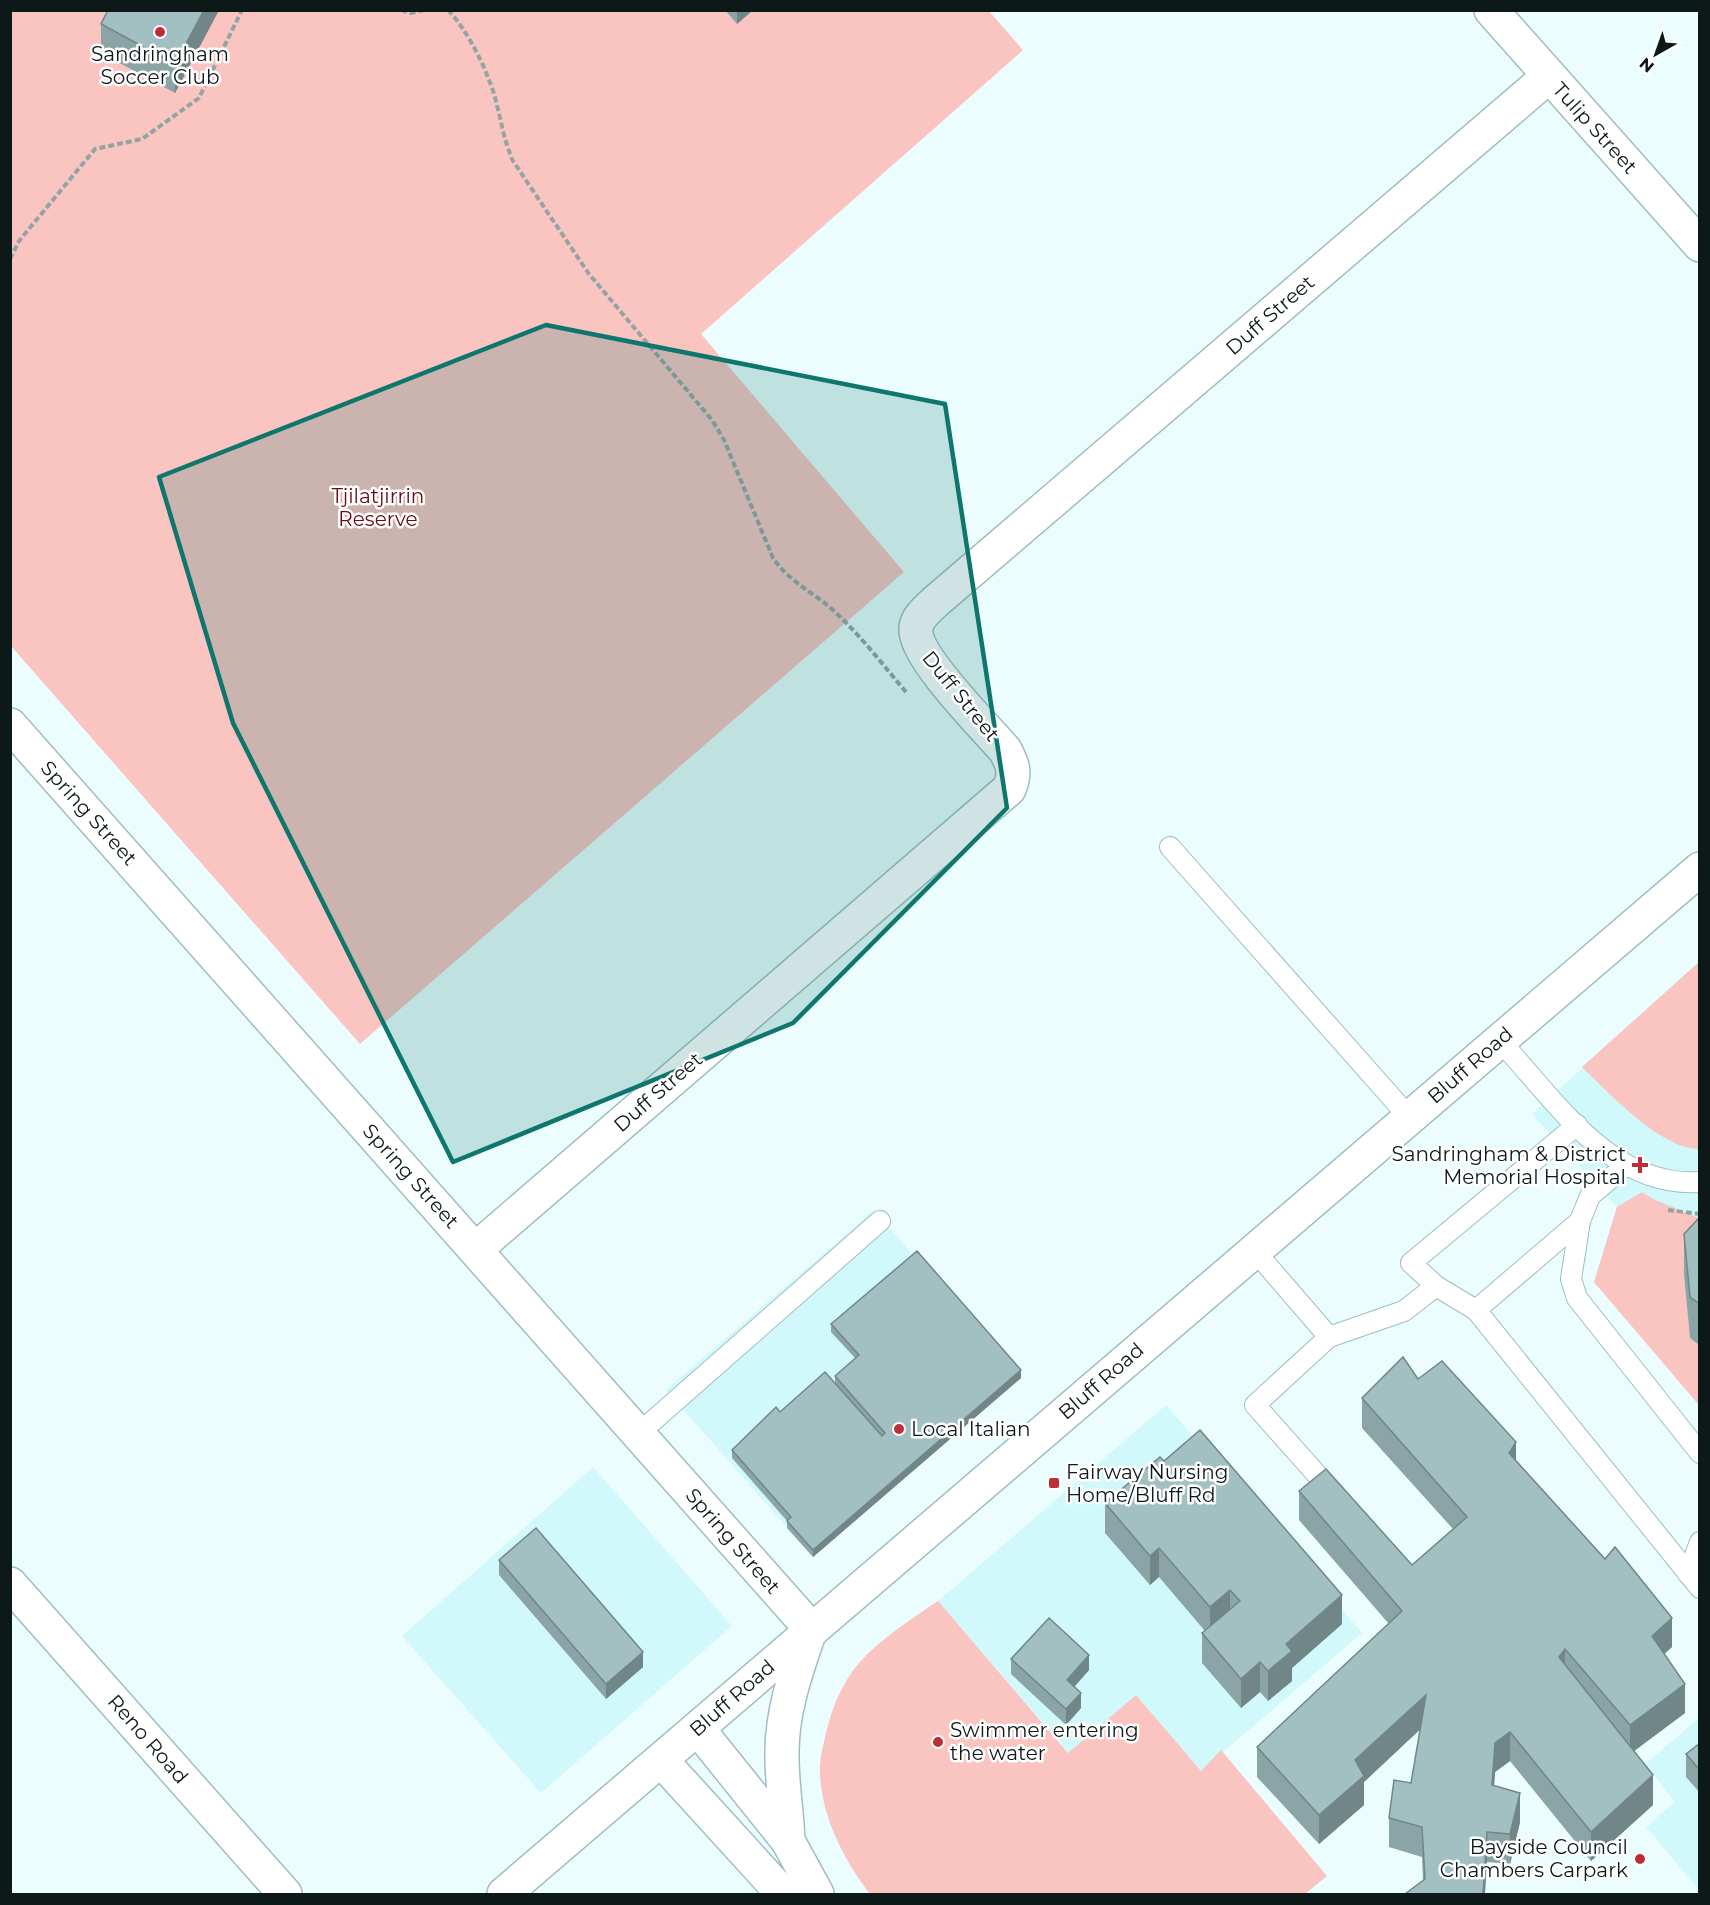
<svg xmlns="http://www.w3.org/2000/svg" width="1710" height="1905" font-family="Montserrat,sans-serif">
<rect width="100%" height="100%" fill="#ebfdfe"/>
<g fill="#d1f9fc">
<polygon points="1699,962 1699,1405 1594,1282 1617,1207 1532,1114"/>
<polygon points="874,1210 1021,1378 813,1557 666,1390"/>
<polygon points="1166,1405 1362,1633 1201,1771 1136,1695 1069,1753 938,1601"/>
<polygon points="593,1467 732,1626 541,1793 402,1636"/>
<polygon points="1699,1718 1699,1890 1646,1827 1675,1802 1645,1764"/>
</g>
<g fill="#fac4c0">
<polygon points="988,10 1023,50 701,334 904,572 360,1044 11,646 10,11"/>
<path d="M1699 962V1149C1661 1149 1609 1093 1582 1067Z"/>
<polygon points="1642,1192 1653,1199 1699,1218 1684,1275 1690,1338 1699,1346 1699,1405 1594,1282 1617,1207"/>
<path d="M938 1601 1068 1753 1136 1695 1201 1771 1221 1750 1327 1876 1305 1894H870C844 1860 822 1818 820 1774 819 1759 824 1743 827 1729 833 1705 843 1682 859 1663 881 1638 910 1620 938 1601Z"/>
</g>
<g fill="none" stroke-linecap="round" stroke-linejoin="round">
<g stroke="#a0bdbf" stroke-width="22">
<g id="lane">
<polyline points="1170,847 1409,1117"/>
<path d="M1499 1040C1554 1098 1609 1188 1700 1182"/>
<polyline points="1577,1125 1411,1263 1436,1286 1476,1310 1700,1588"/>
<polyline points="1580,1221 1571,1279 1577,1298 1700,1453"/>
<polyline points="1254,1250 1329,1337"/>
<polyline points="1476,1310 1580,1221 1590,1196 1625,1166"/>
<polyline points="638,1434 880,1221"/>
<polyline points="1335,1495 1255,1405 1329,1337 1404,1311 1436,1286"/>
<polyline points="1688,1574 1700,1542"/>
</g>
</g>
<g stroke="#a0bdbf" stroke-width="36">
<g id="street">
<polyline points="10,725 811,1629"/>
<path d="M476 1249 1009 789C1016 773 1013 765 1005 750 985 727 913 655 916 628 917 617 928 609 935 602L1549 76"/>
<polyline points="10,1584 285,1894"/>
</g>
</g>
<g stroke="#a0bdbf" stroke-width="36">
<g id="secondary">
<polyline points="1491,10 1700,245"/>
<polyline points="698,1729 788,1841 817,1894"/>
<polyline points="661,1760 783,1894"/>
<path d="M788 1841C787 1813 782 1785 782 1757 781 1713 796 1671 810 1631"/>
<polyline points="504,1894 1700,869"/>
</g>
</g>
<g stroke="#94a3a4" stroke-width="4" stroke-dasharray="6 3" stroke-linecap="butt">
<polyline points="401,10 411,13 425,10"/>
<path d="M448 10C465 28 480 56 489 80 500 106 501 135 513 161L589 274 712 420 724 440 773 558C789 582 815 593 835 612 862 637 883 665 906 692"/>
<polyline points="10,259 19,241 95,149 142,139 199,98 242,10"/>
<polyline points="1699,1080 1700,1081"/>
<polyline points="1668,1210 1700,1214"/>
</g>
<use href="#lane" stroke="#fff" stroke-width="20"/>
<use href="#street" stroke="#fff" stroke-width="33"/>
<use href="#secondary" stroke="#fff" stroke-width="33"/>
</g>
<g fill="#8ba4a6">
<polygon points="219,10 175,93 101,53 101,24"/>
<polygon points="725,10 753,10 737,24"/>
<polygon points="1700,1217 1700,1346 1690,1338 1684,1275 1684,1234"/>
<polygon points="831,1324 1021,1378 813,1557 787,1528 787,1521 732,1458 732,1450 835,1383 835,1376 855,1358 831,1332"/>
<polygon points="1418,1379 1516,1460 1672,1647 1664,1654 1685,1713 1634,1751 1653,1805 1591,1861 1510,1761 1495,1772 1494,1785 1520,1822 1510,1864 1487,1862 1423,1881 1422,1857 1389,1847 1389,1818 1411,1783 1420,1729 1364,1782 1364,1805 1319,1844 1257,1777 1257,1747 1389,1624 1299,1520 1299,1491 1412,1565 1453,1529 1362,1428 1362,1398"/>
<polygon points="1105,1503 1342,1624 1292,1668 1292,1681 1268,1701 1260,1692 1241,1708 1202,1663 1202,1633 1205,1631 1159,1577 1150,1585 1105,1533"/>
<polygon points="499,1560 643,1667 606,1699 499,1575"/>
<polygon points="1011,1659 1089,1670 1074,1687 1081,1708 1066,1725 1011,1674"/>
<polygon points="1700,1743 1700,1793 1686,1777 1686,1754"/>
</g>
<g fill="#718687">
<polygon points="204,10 219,10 175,93 175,64"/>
<polygon points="737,10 753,10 737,24"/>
<polygon points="1021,1370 1021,1378 813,1557 813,1550"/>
<polygon points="1516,1442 1516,1471 1509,1453"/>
<polygon points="1159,1548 1159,1577 1150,1585 1150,1556"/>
<polygon points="1230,1590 1230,1619 1210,1636 1210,1607"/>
<polygon points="1342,1595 1342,1624 1292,1668 1292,1681 1268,1701 1268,1671 1286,1644"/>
<polygon points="1672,1618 1672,1647 1652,1665 1652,1636"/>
<polygon points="1565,1649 1565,1679 1559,1657"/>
<polygon points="643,1652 643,1667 606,1699 606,1684"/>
<polygon points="1089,1655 1089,1670 1067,1695 1067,1680"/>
<polygon points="1260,1662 1260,1692 1241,1708 1241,1679"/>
<polygon points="1685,1684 1685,1713 1630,1754 1630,1725"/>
<polygon points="1081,1693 1081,1708 1066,1725 1066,1709"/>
<polygon points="1426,1695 1426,1724 1364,1782 1364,1805 1319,1844 1319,1815 1355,1760"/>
<polygon points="1510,1732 1510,1761 1495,1772 1492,1814 1492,1785 1495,1743"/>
<polygon points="1653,1775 1653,1805 1591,1861 1591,1832"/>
<polygon points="1520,1793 1520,1822 1510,1864 1510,1834"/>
<polygon points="1487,1832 1487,1862 1485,1894 1483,1894"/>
</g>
<g fill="#a2bfc1" stroke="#718687" stroke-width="1.5">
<polygon points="108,10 204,10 175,64 101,24"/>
<polygon points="1700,1217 1700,1304 1690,1297 1684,1234"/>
<polygon points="917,1251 1021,1370 813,1550 787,1521 791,1517 732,1450 776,1407 780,1412 825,1372 882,1436 885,1433 835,1376 859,1355 831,1324"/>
<polygon points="1403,1357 1418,1379 1442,1361 1516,1442 1509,1453 1605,1559 1615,1547 1672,1618 1652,1636 1685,1684 1630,1725 1565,1649 1559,1657 1653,1775 1591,1832 1510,1732 1495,1743 1492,1785 1520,1793 1510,1834 1487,1832 1483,1894 1405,1894 1425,1879 1422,1827 1389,1818 1394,1780 1411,1783 1426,1695 1355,1760 1364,1776 1319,1815 1257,1747 1402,1611 1299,1491 1326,1469 1412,1565 1467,1517 1362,1398"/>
<polygon points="1200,1430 1342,1595 1286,1644 1292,1651 1268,1671 1260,1662 1241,1679 1202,1633 1240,1601 1230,1590 1210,1607 1159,1548 1150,1556 1105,1503 1160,1457 1164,1461"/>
<polygon points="536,1528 643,1652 606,1684 499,1560"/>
<polygon points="1049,1618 1089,1655 1067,1680 1081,1693 1066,1709 1011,1659"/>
<polygon points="1700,1743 1700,1770 1686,1754"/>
</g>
<path fill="#0f766e" fill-opacity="0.2" stroke="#0f766e" stroke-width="4.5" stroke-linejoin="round" d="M546 325 945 404 1007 808 793 1023 453 1162 233 723 159 477Z"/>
<g fill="#be2e37" stroke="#fff" stroke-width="2">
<circle cx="160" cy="32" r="6"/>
<path d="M1637 1156h6v6h6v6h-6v6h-6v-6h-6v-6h6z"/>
<circle cx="899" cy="1429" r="6"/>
<rect x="1048" y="1477" width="12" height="12" rx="3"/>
<circle cx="938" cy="1742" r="6"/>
<circle cx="1640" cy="1859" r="6"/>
</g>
<g text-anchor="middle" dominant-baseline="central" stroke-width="5" stroke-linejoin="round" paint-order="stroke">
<g font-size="20" fill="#0d1819" stroke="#fff" text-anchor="start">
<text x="160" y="54" text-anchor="middle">Sandringham<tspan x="160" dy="23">Soccer Club</tspan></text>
<text x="1626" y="1154" text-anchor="end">Sandringham &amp; District<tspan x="1626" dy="23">Memorial Hospital</tspan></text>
<text x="911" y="1429">Local Italian</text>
<text x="1066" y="1472">Fairway Nursing<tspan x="1066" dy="23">Home/Bluff Rd</tspan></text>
<text x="950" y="1730">Swimmer entering<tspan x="950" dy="23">the water</tspan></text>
<text x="1628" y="1847" text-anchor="end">Bayside Council<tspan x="1628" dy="23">Chambers Carpark</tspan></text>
</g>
<g font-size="20" fill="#0d1819" stroke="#fff">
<text transform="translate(1595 128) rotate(48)">Tulip Street</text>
<text transform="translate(1270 315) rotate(-41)">Duff Street</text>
<text transform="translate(961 696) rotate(51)">Duff Street</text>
<text transform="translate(89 813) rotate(48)">Spring Street</text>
<text transform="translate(1470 1065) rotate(-41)">Bluff Road</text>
<text transform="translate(658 1092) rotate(-41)">Duff Street</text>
<text transform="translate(411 1176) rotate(48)">Spring Street</text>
<text transform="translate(1101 1381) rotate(-41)">Bluff Road</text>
<text transform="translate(733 1541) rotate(49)">Spring Street</text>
<text transform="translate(732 1698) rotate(-41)">Bluff Road</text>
<text transform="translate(148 1739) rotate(49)">Reno Road</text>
</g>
<g font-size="20" fill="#6b0a15" stroke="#fff">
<text x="378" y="496">Tjilatjirrin<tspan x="378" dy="23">Reserve</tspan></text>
</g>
</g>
<rect width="1710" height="1905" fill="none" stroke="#0d1819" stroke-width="24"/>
<g transform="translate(1656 54) rotate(220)" stroke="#ffffff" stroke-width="4.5" paint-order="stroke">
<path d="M0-4.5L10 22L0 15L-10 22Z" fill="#0d1819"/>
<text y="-9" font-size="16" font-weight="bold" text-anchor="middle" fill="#0d1819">N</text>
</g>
</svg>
